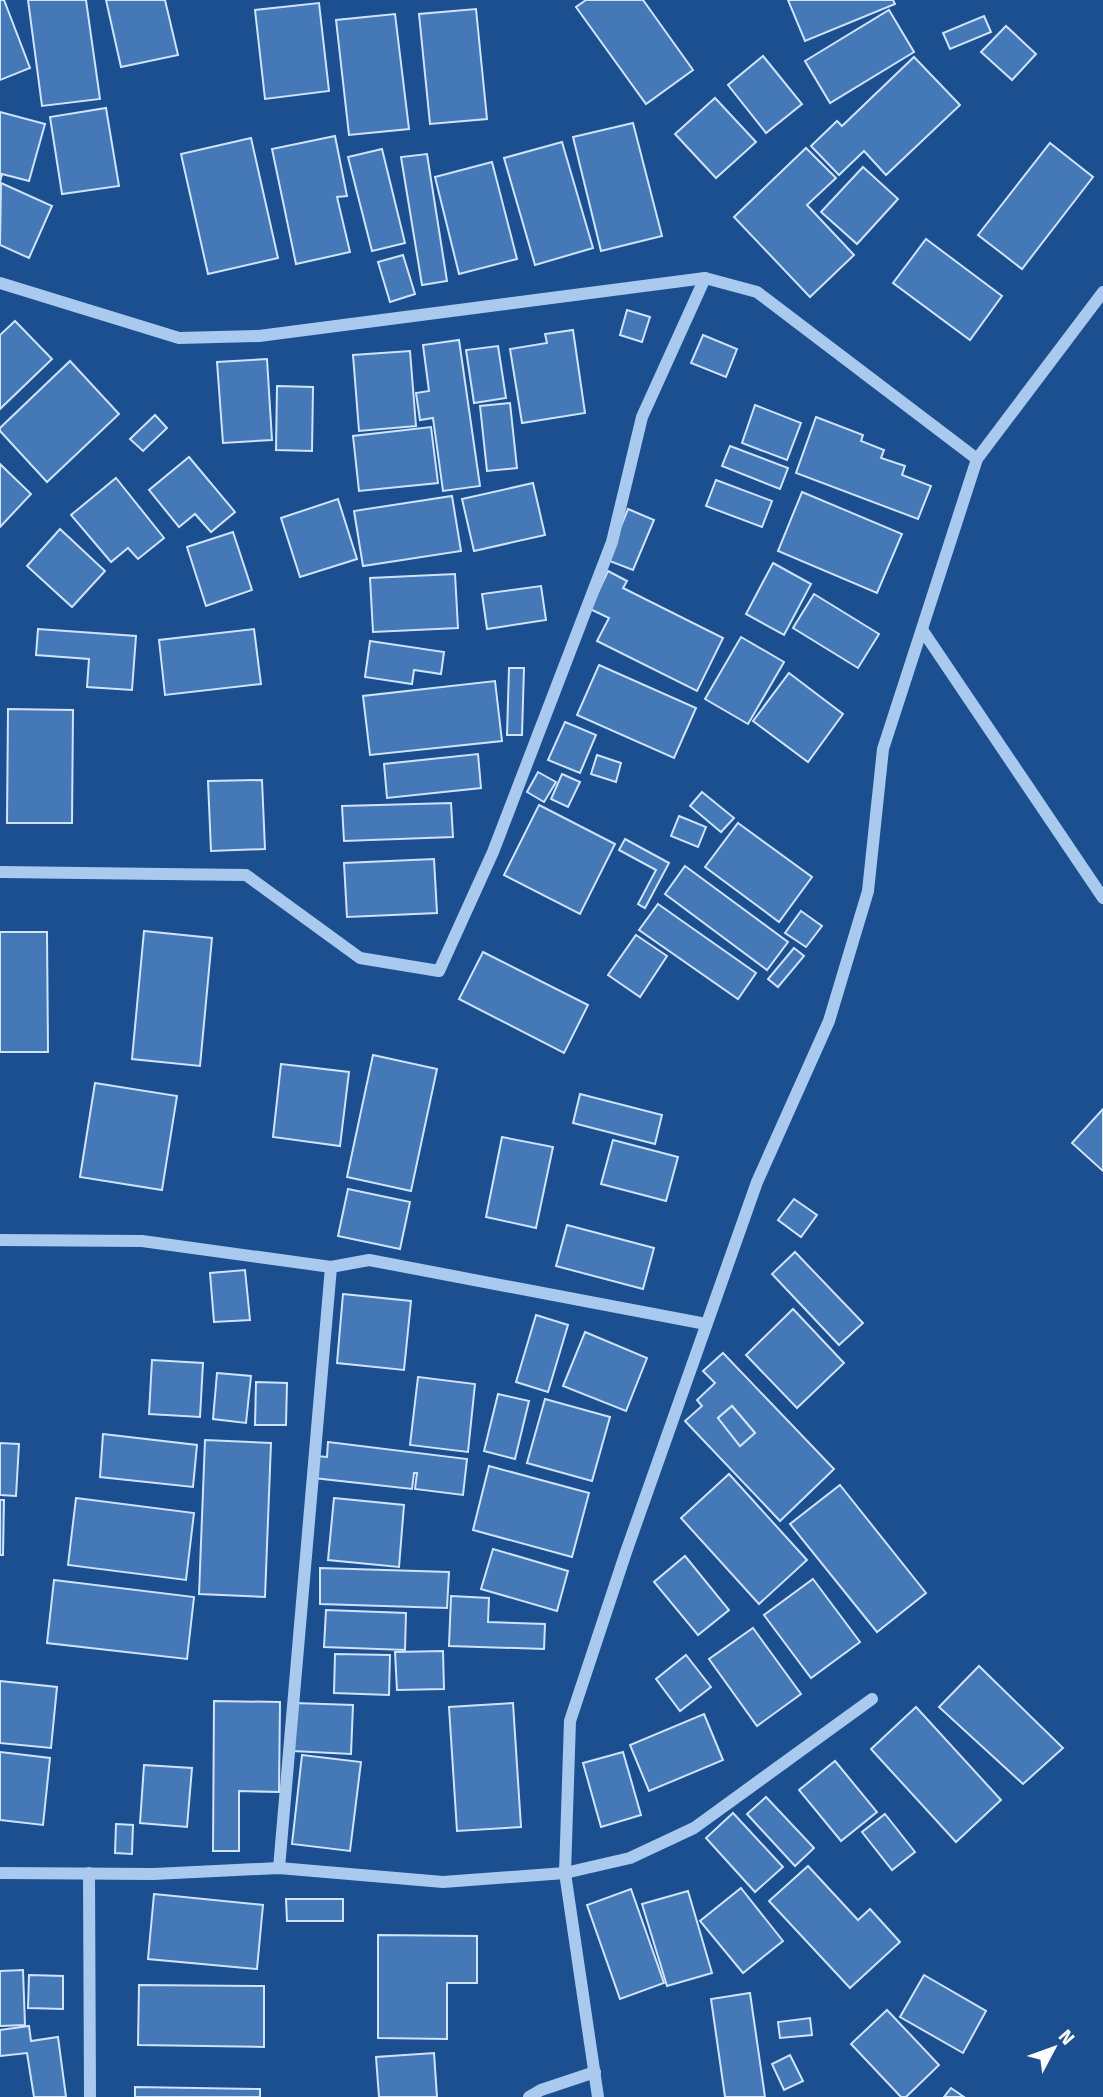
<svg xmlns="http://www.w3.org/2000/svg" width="1103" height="2097" font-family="'Fira Sans',sans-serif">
<rect width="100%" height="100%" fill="#1b4f8f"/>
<g fill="#4478b7" stroke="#cfe3fa" stroke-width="2" fill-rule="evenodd">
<polygon points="0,0 4,0 30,68 0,80"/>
<polygon points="28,0 86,0 100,99 42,106"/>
<polygon points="106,0 165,0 178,55 121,67"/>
<polygon points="586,0 643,0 693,70 646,104 576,7"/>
<polygon points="788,0 893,0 895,4 805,41"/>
<polygon points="319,3 329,91 265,99 255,10"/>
<polygon points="476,9 487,119 430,124 419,14"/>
<polygon points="889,10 914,52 830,103 805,61"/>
<polygon points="395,14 409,129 349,135 336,20"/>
<polygon points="984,16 991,32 950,49 943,33"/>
<polygon points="1006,26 1036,54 1012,80 981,52"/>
<polygon points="763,56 802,104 766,133 728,85"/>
<polygon points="914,57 960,105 886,175 864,151 839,175 811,146 837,121 842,126"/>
<polygon points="715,98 756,142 716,178 675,134"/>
<polygon points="106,108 119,186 62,194 50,117"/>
<polygon points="0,112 45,124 29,181 2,174 0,182"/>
<polygon points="633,123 662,236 601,251 573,137"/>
<polygon points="335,136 347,196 337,197 350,252 296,264 272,149"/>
<polygon points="251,138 278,258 208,274 181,154"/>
<polygon points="562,142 593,248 535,265 504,158"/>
<polygon points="1050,143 1093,177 1022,269 978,235"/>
<polygon points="806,148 836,178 807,205 854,255 810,297 734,217"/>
<polygon points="382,149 405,243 372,251 348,157"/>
<polygon points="427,154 447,281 422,285 401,157"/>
<polygon points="492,162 517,259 459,274 435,177"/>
<polygon points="863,167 898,199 857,244 821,212"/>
<polygon points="1,183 52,206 29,258 0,245"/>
<polygon points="926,239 1002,296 970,340 893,283"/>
<polygon points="403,255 415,294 390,302 378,262"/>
<polygon points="627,310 650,317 642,342 620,335"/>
<polygon points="15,321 52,359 0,409 0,335"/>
<polygon points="573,330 585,413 522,423 510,349 547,343 545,334"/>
<polygon points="703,335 737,349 726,377 691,363"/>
<polygon points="459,340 480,486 443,491 433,418 420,420 416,393 429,391 423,345"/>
<polygon points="498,346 506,398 474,403 466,350"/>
<polygon points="410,351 416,426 359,431 353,355"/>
<polygon points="267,359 272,440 223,443 217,362"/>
<polygon points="70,361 119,414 47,482 0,431 0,428"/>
<polygon points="277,386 313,387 312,451 276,450"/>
<polygon points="510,403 517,468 487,471 480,406"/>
<polygon points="755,405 801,423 787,460 742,443"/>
<polygon points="155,415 167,428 143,451 130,439"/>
<polygon points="816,417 863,435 861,441 884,450 881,458 905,466 902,475 931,486 918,519 796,473"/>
<polygon points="431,427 438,483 359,491 353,436"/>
<polygon points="730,446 788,468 780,489 722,466"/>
<polygon points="189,457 235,512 211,532 195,514 179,527 149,490"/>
<polygon points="0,464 31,494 0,527"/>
<polygon points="116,478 164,538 138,559 128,548 111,562 71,515"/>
<polygon points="716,480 772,501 762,527 706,506"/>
<polygon points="533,483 545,535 474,551 462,499"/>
<polygon points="802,492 902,534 877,593 778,551"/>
<polygon points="452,496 461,551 363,566 354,511"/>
<polygon points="338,499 357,559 300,577 281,518"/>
<polygon points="628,509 654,520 633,570 607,560"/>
<polygon points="60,529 105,571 72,607 27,566"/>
<polygon points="233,532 252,590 206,606 187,547"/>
<polygon points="773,563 811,584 784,635 746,614"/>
<polygon points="608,571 627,581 623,588 723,638 697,691 597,641 609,618 590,609"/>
<polygon points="455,574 458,628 373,632 370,578"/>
<polygon points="541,586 546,620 487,629 482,594"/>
<polygon points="814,594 879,634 858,668 793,628"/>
<polygon points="38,629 136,636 132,690 87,687 89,659 36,655"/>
<polygon points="254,629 261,684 165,695 159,640"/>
<polygon points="741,637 784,662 748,724 705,699"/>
<polygon points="370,641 444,652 441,674 414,670 412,684 365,677"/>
<polygon points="599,665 696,708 674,758 577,715"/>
<polygon points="509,668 524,668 522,735 507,735"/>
<polygon points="789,673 843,714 808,762 753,721"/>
<polygon points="495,681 502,741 370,755 363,696"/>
<polygon points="8,709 73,710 72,823 7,823"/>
<polygon points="565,722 596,735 580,773 548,760"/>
<polygon points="478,754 481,788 387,798 384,764"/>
<polygon points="597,755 621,763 616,782 591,774"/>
<polygon points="538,772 556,782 544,802 527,792"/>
<polygon points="562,774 580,782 568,807 551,799"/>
<polygon points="262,780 265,849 211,851 208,781"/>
<polygon points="702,792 734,818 721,832 690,806"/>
<polygon points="451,803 453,837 344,841 342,806"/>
<polygon points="539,805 615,844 580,914 504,875"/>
<polygon points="679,816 706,827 698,847 671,836"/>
<polygon points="738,823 812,877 779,922 705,867"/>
<polygon points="625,839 669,863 645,908 638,904 656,870 619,850"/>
<polygon points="434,859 437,913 347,917 344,863"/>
<polygon points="685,866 788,942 767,970 665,894"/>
<polygon points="658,904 756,973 738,999 639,930"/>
<polygon points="801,911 822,926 806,947 785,933"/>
<polygon points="144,931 212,938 200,1066 132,1059"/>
<polygon points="0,932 47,932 48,1052 0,1052"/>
<polygon points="636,935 667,956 640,997 608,975"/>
<polygon points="794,948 804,956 778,987 768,979"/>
<polygon points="483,952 588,1005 564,1053 459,999"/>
<polygon points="373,1055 437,1069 411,1191 347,1177"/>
<polygon points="281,1064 349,1072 340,1146 273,1137"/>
<polygon points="95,1083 177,1096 162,1190 80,1177"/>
<polygon points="580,1094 662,1115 655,1144 573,1123"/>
<polygon points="1103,1109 1103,1171 1072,1143"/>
<polygon points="502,1137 553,1147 536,1228 486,1217"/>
<polygon points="613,1140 678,1157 666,1201 601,1184"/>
<polygon points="348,1189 410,1202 400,1249 338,1236"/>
<polygon points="794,1199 817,1215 801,1237 778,1220"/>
<polygon points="567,1225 654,1248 643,1289 556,1266"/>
<polygon points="795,1252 863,1323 839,1345 772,1274"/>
<polygon points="245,1270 250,1320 214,1322 210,1273"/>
<polygon points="343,1294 411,1301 404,1370 337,1363"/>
<polygon points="793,1309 844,1363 797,1408 746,1355"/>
<polygon points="536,1315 568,1325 548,1392 516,1382"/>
<polygon points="585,1332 647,1358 626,1411 563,1386"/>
<path d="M723 1353 834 1469 780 1521 685 1421 702 1406 697 1400 715 1383 703 1371ZM732 1406 755 1433 740 1446 718 1418Z"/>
<polygon points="152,1360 203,1363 200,1417 149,1414"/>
<polygon points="217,1373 251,1376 246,1423 213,1419"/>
<polygon points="418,1377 475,1384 468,1452 410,1445"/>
<polygon points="256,1382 287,1383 286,1425 255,1425"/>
<polygon points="498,1394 529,1401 515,1459 484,1451"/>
<polygon points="545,1399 610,1417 592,1481 527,1463"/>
<polygon points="732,1406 755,1433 740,1446 718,1418"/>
<polygon points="103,1434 197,1445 193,1487 100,1477"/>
<polygon points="205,1440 271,1443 265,1597 199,1594"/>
<polygon points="328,1442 467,1459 463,1495 415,1489 417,1473 414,1473 412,1489 314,1478 317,1456 327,1457"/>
<polygon points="0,1443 19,1444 16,1496 0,1495"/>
<polygon points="489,1466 589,1493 572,1557 473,1530"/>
<polygon points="729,1474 807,1560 759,1604 681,1518"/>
<polygon points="840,1485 926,1593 877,1632 790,1524"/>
<polygon points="76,1498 194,1513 186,1580 68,1565"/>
<polygon points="334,1498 404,1505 399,1567 328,1560"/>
<polygon points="0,1500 4,1500 3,1555 0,1555"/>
<polygon points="493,1549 568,1571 557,1611 481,1589"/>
<polygon points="685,1556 729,1610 698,1635 654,1582"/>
<polygon points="320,1568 449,1572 447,1608 320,1604"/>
<polygon points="813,1579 860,1642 811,1678 764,1615"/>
<polygon points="54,1580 194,1597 187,1659 47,1643"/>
<polygon points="451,1596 489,1598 488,1622 545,1624 544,1649 449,1646"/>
<polygon points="326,1610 406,1613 405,1650 324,1647"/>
<polygon points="753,1628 801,1694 757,1726 709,1659"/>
<polygon points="443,1651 444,1689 397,1690 395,1652"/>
<polygon points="335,1654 390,1655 389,1695 334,1693"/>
<polygon points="686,1655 711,1687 680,1711 656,1679"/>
<polygon points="979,1666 1063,1748 1023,1784 939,1707"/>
<polygon points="0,1681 57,1687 51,1748 0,1743"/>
<polygon points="214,1701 280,1702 279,1792 239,1791 239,1851 213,1851"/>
<polygon points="295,1703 353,1705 351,1754 293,1751"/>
<polygon points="513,1703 521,1827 457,1831 449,1707"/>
<polygon points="916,1707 1001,1800 956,1842 871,1749"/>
<polygon points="704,1714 723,1760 649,1791 630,1745"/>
<polygon points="0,1752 50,1758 43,1825 0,1820"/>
<polygon points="623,1752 641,1815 601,1827 583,1763"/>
<polygon points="302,1755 361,1762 350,1851 292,1844"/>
<polygon points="835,1761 877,1812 841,1841 799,1790"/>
<polygon points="144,1765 192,1768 187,1827 140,1823"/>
<polygon points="766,1797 814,1848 795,1866 747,1814"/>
<polygon points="733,1813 783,1867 755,1892 706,1838"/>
<polygon points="885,1814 915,1852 892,1870 862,1832"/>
<polygon points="116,1824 133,1825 132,1854 115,1853"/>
<polygon points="808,1866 858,1920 870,1909 900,1942 850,1988 769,1901"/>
<polygon points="741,1888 783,1941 743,1973 700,1921"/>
<polygon points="631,1889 664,1983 620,1999 587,1905"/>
<polygon points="688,1891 712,1973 667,1986 642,1904"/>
<polygon points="154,1894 263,1905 257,1969 148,1959"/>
<polygon points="286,1899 343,1899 343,1921 287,1921"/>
<polygon points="378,1935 477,1936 477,1983 447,1983 447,2039 378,2038"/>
<polygon points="23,1970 25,2025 0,2026 0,1971"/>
<polygon points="29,1975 63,1976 63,2009 28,2008"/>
<polygon points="924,1975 986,2011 963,2053 900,2017"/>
<polygon points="139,1985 264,1986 264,2047 138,2045"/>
<polygon points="750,1993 765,2097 725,2097 711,1999"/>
<polygon points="887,2010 939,2065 906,2097 901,2097 851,2044"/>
<polygon points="810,2018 812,2035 780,2038 778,2022"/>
<polygon points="29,2026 31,2041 58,2037 66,2097 34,2097 27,2053 0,2056 0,2030"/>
<polygon points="434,2053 437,2097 379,2097 376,2057"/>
<polygon points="790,2055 803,2081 784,2090 772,2064"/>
<polygon points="135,2087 260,2089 260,2097 135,2097"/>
<polygon points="951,2088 964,2097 944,2097"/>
</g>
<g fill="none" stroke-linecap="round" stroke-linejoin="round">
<g stroke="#a9c9ee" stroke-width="12">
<polyline points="0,283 179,338 259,336 705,278 757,292 977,459"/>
<polyline points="923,631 1103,898"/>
<polyline points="0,872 246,875 360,958 439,971 493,852 612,542 642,417 705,278"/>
<polyline points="0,1240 142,1241 331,1267 369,1260 706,1324"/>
<polyline points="279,1868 331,1267"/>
<polyline points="0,1873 154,1874 279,1868 443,1882 565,1873 630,1858 694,1828 872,1699"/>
<polyline points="89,1873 90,2097"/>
<polyline points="529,2097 541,2090 595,2072"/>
<polyline points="598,2097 565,1873 570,1721 626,1552 757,1182 829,1021 868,891 883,749 977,459 1103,292"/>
</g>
</g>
<g transform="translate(1054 2048) rotate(49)" stroke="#1b4f8f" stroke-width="5" paint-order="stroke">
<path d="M0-5L12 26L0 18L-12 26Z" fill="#ffffff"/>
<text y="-10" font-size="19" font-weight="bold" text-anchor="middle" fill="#ffffff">N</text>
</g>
</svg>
